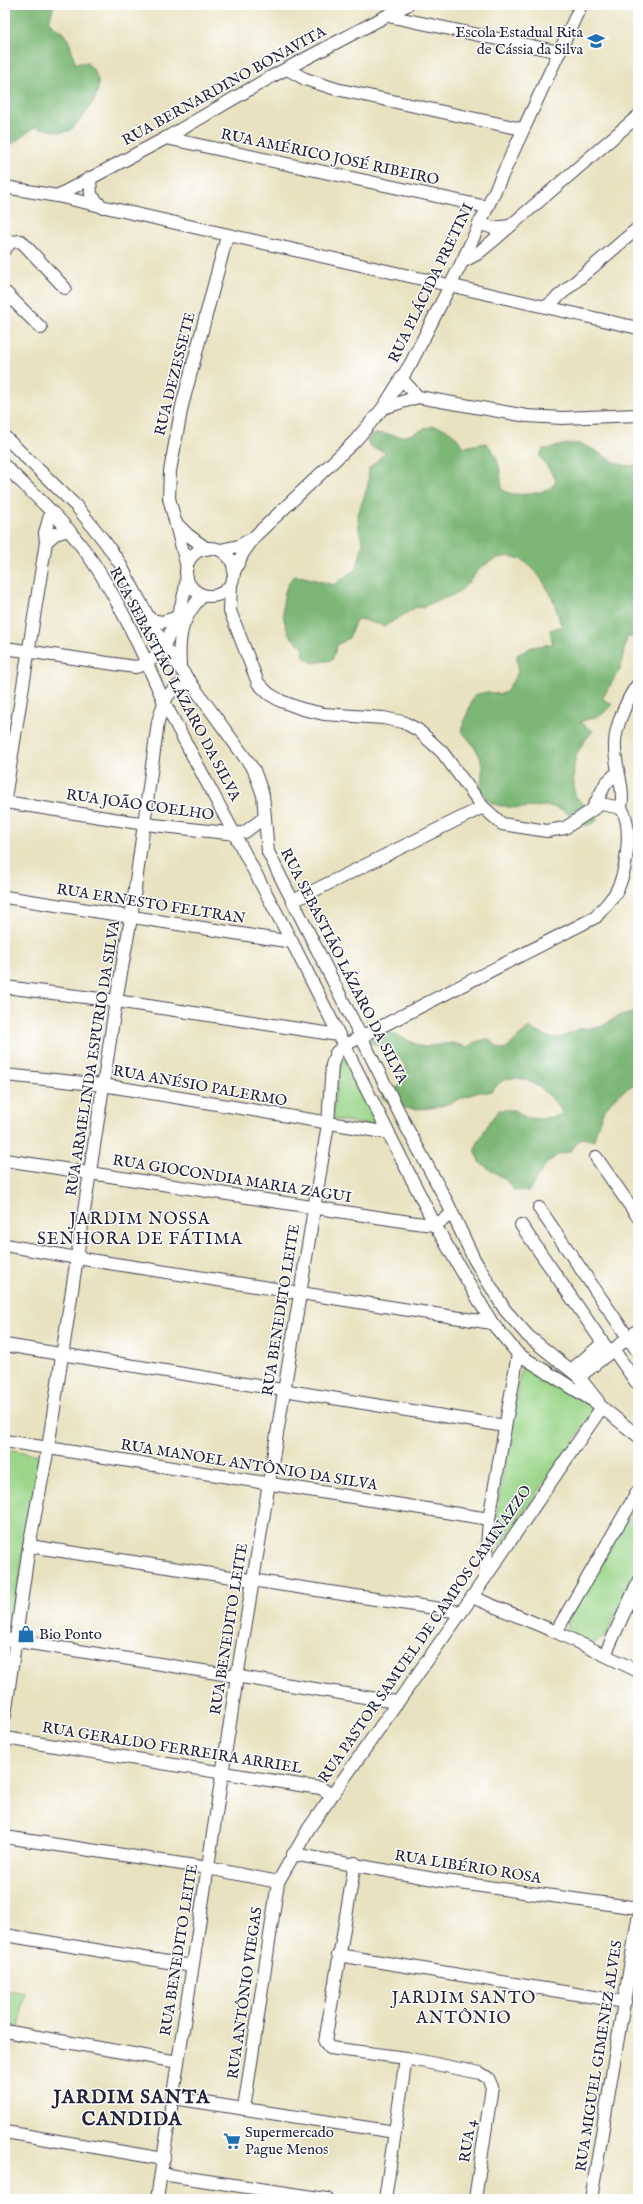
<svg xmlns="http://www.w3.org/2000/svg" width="643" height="2204" font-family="'IM FELL English',serif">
<rect width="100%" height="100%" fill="#fff"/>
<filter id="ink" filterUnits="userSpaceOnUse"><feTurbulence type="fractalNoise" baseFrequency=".025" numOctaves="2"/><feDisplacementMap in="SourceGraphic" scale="8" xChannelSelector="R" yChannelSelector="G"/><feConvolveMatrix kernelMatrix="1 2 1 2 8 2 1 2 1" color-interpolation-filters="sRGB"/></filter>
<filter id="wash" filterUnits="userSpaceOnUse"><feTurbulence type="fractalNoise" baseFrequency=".012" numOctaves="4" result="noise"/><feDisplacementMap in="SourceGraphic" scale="16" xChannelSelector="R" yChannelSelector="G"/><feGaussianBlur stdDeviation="0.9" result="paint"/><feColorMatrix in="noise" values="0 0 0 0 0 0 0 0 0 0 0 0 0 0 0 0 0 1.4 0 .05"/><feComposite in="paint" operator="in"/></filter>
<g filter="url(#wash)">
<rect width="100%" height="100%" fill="#e9e2c0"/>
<g fill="#9bd68a" stroke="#5e7c62">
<polygon points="342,1058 344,1058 379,1126 331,1119"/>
<polygon points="524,1368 529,1368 592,1406 593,1413 501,1545 493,1543 491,1540 521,1370"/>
<polygon points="5,1449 40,1455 10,1635 5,1634"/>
<path d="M638 1502V1566L606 1636 591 1645C577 1639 567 1636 567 1620Z"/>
<polygon points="5,1990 25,1993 19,2028 5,2026"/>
</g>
<g fill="#7cb776" stroke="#4f6c58">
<path d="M5 5H54L49 21C53 28 57 28 63 33 71 40 72 54 75 63H87C114 86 86 113 70 131L61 132 35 127 5 149Z"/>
<path d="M435 426C450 429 455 434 463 447L486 443C500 457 500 471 502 489 510 498 538 494 549 489 551 488 554 484 556 482L555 478 540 456 543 449C555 449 565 442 578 444 600 447 614 472 638 464V644L633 638 627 636 620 669 603 697 604 700 611 703 612 706 601 715 580 722 593 731C572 754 572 766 575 796L589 809 591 816 598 819C593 825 587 826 579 825 552 792 536 814 504 806 500 806 495 805 492 803 476 793 483 780 482 767 481 752 471 742 461 731L474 695 487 692 501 694 506 692 518 672 517 655 532 647 553 644 550 630 562 626C557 616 556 604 551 595 535 566 515 542 482 567 474 574 468 585 459 591 447 600 434 599 423 608L416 607 385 626 359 619 355 622 349 638 337 645 332 660 313 663 304 657 303 646C300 644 295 641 293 639 279 623 280 589 294 576L304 577 334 585 357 568 363 543 359 529 358 514 368 485 369 468 386 452 370 447 367 439C375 428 393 438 405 436 416 434 424 427 435 426Z"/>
<path d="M638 1012V1082C611 1097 600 1109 594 1141L581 1138 571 1151 557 1155 546 1164 528 1192 514 1190 505 1179 479 1162 475 1148 490 1121 499 1110H514L527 1118 541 1119 558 1116 562 1112C553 1095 524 1069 502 1081 497 1084 494 1091 488 1092 484 1093 480 1091 476 1093 464 1096 453 1103 441 1106 423 1110 394 1112 381 1096L398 1088 406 1068 398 1055 368 1041 377 1027 423 1047 452 1043 467 1047C475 1043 486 1035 494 1043 498 1047 499 1049 505 1050L528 1028 549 1037 560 1038 578 1029 601 1027 617 1017Z"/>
</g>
</g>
<g filter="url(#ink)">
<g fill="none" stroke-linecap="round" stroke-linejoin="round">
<g stroke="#403f4f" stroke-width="14">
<g id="minor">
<polyline points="388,16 560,52"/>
<polyline points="287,69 305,79 336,89 522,129"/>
<polyline points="166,138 487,207"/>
<polyline points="90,178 91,195 102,207"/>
<polyline points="5,187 57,196 638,328"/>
<polyline points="57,196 166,138 269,78 407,5"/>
<polyline points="479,223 493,228 510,226"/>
<polyline points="5,249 11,242 21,241 65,288"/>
<polyline points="462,262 477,254 494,240 638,116"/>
<polyline points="5,292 41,328"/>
<polyline points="546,307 638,228"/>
<polyline points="401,378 418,397"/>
<polyline points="383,408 418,397 527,416 562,418 638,415"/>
<polyline points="5,437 77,507 105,542 119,562 164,646 254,770 263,795 268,852 407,1128 447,1202 474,1259 505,1310 528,1336 579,1377 598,1401"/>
<path d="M5 466C30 491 58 515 79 543 113 586 142 651 164 702L292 942 435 1225 492 1323 518 1354 595 1402 638 1436"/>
<polyline points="176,523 188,535 207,549"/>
<polyline points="46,542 55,534 69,530"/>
<circle cx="210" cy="572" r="24"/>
<polyline points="220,550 239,546 251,539"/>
<polyline points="187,567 169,498 170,471 182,406 227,236"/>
<polyline points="234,572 243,553 255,536 355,441 383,408 411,363 462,262 581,5"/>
<polyline points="148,619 162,622 175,618"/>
<path d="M5 648 135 667C166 663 184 604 187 577"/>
<path d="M180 666C178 636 181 618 203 595"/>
<polyline points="5,798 46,542 45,533 51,512"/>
<polyline points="5,802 145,824 236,834 245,832 265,817"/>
<polyline points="593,808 606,783 618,772"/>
<path d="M621 808C625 786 615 769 615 747 614 728 627 699 638 684"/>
<polyline points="5,897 292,942"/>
<polyline points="293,901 483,807"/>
<polyline points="5,987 116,1001 338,1035"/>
<polyline points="5,1075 103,1085 389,1133"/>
<polyline points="596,1157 638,1217"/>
<polyline points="5,1160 416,1223 435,1225 452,1214"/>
<polyline points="539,1208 638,1352"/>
<polyline points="521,1225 603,1343"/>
<polyline points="5,1245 77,1258 492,1323"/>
<polyline points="5,1345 505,1426"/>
<polyline points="613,1349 636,1382"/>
<polyline points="571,1370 603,1343 608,1349"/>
<polyline points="579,1377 638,1330"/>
<polyline points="5,1441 489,1519"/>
<polyline points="29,1546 460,1612"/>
<polyline points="485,1576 489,1519 518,1354"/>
<polyline points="472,1597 556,1632 638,1671"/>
<polyline points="556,1632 638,1491"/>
<polyline points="5,1639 396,1702"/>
<polyline points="605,1655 638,1582"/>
<path d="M5 1715 29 1546 48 1448 116 1001 131 918 158 722C163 702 168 687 190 681"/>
<polyline points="5,1738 306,1786 321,1788 332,1795"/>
<polyline points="5,1837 208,1868 278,1882"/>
<polyline points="293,1854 445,1881 638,1908"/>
<polyline points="355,1863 325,2042 330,2048 406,2058 480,2073 488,2078 492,2087 475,2199"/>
<polyline points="5,1935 192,1966"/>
<polyline points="338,1955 625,2002"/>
<polyline points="5,2031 178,2062"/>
<polyline points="173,2098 395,2132"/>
<polyline points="244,2109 278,1882 309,1828 472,1597 602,1407"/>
<polyline points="5,2132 164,2159"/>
<polyline points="161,2174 327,2199"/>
<path d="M157 2199 237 1677 328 1124 332 1065 336 1053 343 1046 596 917C602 909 611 901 616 892 626 874 634 826 621 808L601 804 565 828 547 831 502 824 483 807 442 752 418 730 403 722 383 718 324 714 302 709 281 701 269 694 258 683 230 611 231 584"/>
<polyline points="385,2199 406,2058"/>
<polyline points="591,2199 638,1919"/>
</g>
</g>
<use href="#minor" stroke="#fff" stroke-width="12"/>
</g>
</g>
<defs>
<g id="school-bare" transform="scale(1.38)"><path d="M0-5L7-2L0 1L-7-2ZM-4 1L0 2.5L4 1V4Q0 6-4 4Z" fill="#1f6fb2" stroke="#fff" stroke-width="2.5" paint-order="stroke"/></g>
<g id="shop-bare" transform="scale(1.38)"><path d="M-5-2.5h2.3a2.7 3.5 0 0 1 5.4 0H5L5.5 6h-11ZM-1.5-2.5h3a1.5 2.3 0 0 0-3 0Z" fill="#1f6fb2" stroke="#fff" stroke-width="2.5" paint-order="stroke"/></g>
<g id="supermarket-bare" transform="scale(1.38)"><path d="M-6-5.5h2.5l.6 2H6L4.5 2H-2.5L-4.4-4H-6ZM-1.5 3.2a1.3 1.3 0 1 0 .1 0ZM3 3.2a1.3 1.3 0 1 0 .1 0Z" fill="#1f6fb2" stroke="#fff" stroke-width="2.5" paint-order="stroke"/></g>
</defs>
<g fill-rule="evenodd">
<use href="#school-bare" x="596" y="41"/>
<use href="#shop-bare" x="26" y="1634"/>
<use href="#supermarket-bare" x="232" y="2141"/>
</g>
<g text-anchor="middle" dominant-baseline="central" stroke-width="3" stroke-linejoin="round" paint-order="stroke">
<g font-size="15" fill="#22223b" stroke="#fff" text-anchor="start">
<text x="583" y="32" text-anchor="end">Escola Estadual Rita<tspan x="583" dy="17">de Cássia da Silva</tspan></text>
<text x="39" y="1634">Bio Ponto</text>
<text x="245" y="2132">Supermercado<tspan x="245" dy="17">Pague Menos</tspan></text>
</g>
<g font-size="15" fill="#22223b" stroke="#fff">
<text transform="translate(224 86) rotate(-29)">RUA BERNARDINO BONAVITA</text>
<text transform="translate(330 157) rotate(12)">RUA AMÉRICO JOSÉ RIBEIRO</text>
<text transform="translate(431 283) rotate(-64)">RUA PLÁCIDA PRETINI</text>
<text transform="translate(175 374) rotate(-76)">RUA DEZESSETE</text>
<text transform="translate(175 684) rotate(62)">RUA SEBASTIÃO LÁZARO DA SILVA</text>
<text transform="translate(140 805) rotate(8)">RUA JOÃO COELHO</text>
<text transform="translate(151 904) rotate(9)">RUA ERNESTO FELTRAN</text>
<text transform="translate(344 966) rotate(63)">RUA SEBASTIÃO LÁZARO DA SILVA</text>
<text transform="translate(93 1058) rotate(-81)">RUA ARMELINDA ESPURIO DA SILVA</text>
<text transform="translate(200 1086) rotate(10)">RUA ANÉSIO PALERMO</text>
<text transform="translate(232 1179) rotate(9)">RUA GIOCONDIA MARIA ZAGUI</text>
<text transform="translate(281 1310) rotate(-81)">RUA BENEDITO LEITE</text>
<text transform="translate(249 1465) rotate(9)">RUA MANOEL ANTÔNIO DA SILVA</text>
<text transform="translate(229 1629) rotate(-81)">RUA BENEDITO LEITE</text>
<text transform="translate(425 1634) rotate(-55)">RUA PASTOR SAMUEL DE CAMPOS CAMINAZZO</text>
<text transform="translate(172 1748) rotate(9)">RUA GERALDO FERREIRA ARRIEL</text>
<text transform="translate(468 1867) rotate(9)">RUA LIBÉRIO ROSA</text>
<text transform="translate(179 1950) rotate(-81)">RUA BENEDITO LEITE</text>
<text transform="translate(245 1993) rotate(-82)">RUA ANTÔNIO VIEGAS</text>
<text transform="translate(599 2056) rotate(-81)">RUA MIGUEL GIMENEZ ALVES</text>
<text transform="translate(468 2141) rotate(-81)">RUA 4</text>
</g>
<g font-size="17" letter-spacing="1" fill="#22223b" stroke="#fff">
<text x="140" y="1219">JARDIM NOSSA<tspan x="140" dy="20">SENHORA DE FÁTIMA</tspan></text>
<text x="464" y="1998">JARDIM SANTO<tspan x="464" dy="20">ANTÔNIO</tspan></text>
</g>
<g font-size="19" font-weight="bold" letter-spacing="1" fill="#22223b" stroke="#fff">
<text x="132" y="2098">JARDIM SANTA<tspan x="132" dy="22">CANDIDA</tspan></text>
</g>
</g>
<rect width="643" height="2204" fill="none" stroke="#fff" stroke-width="20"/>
</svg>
